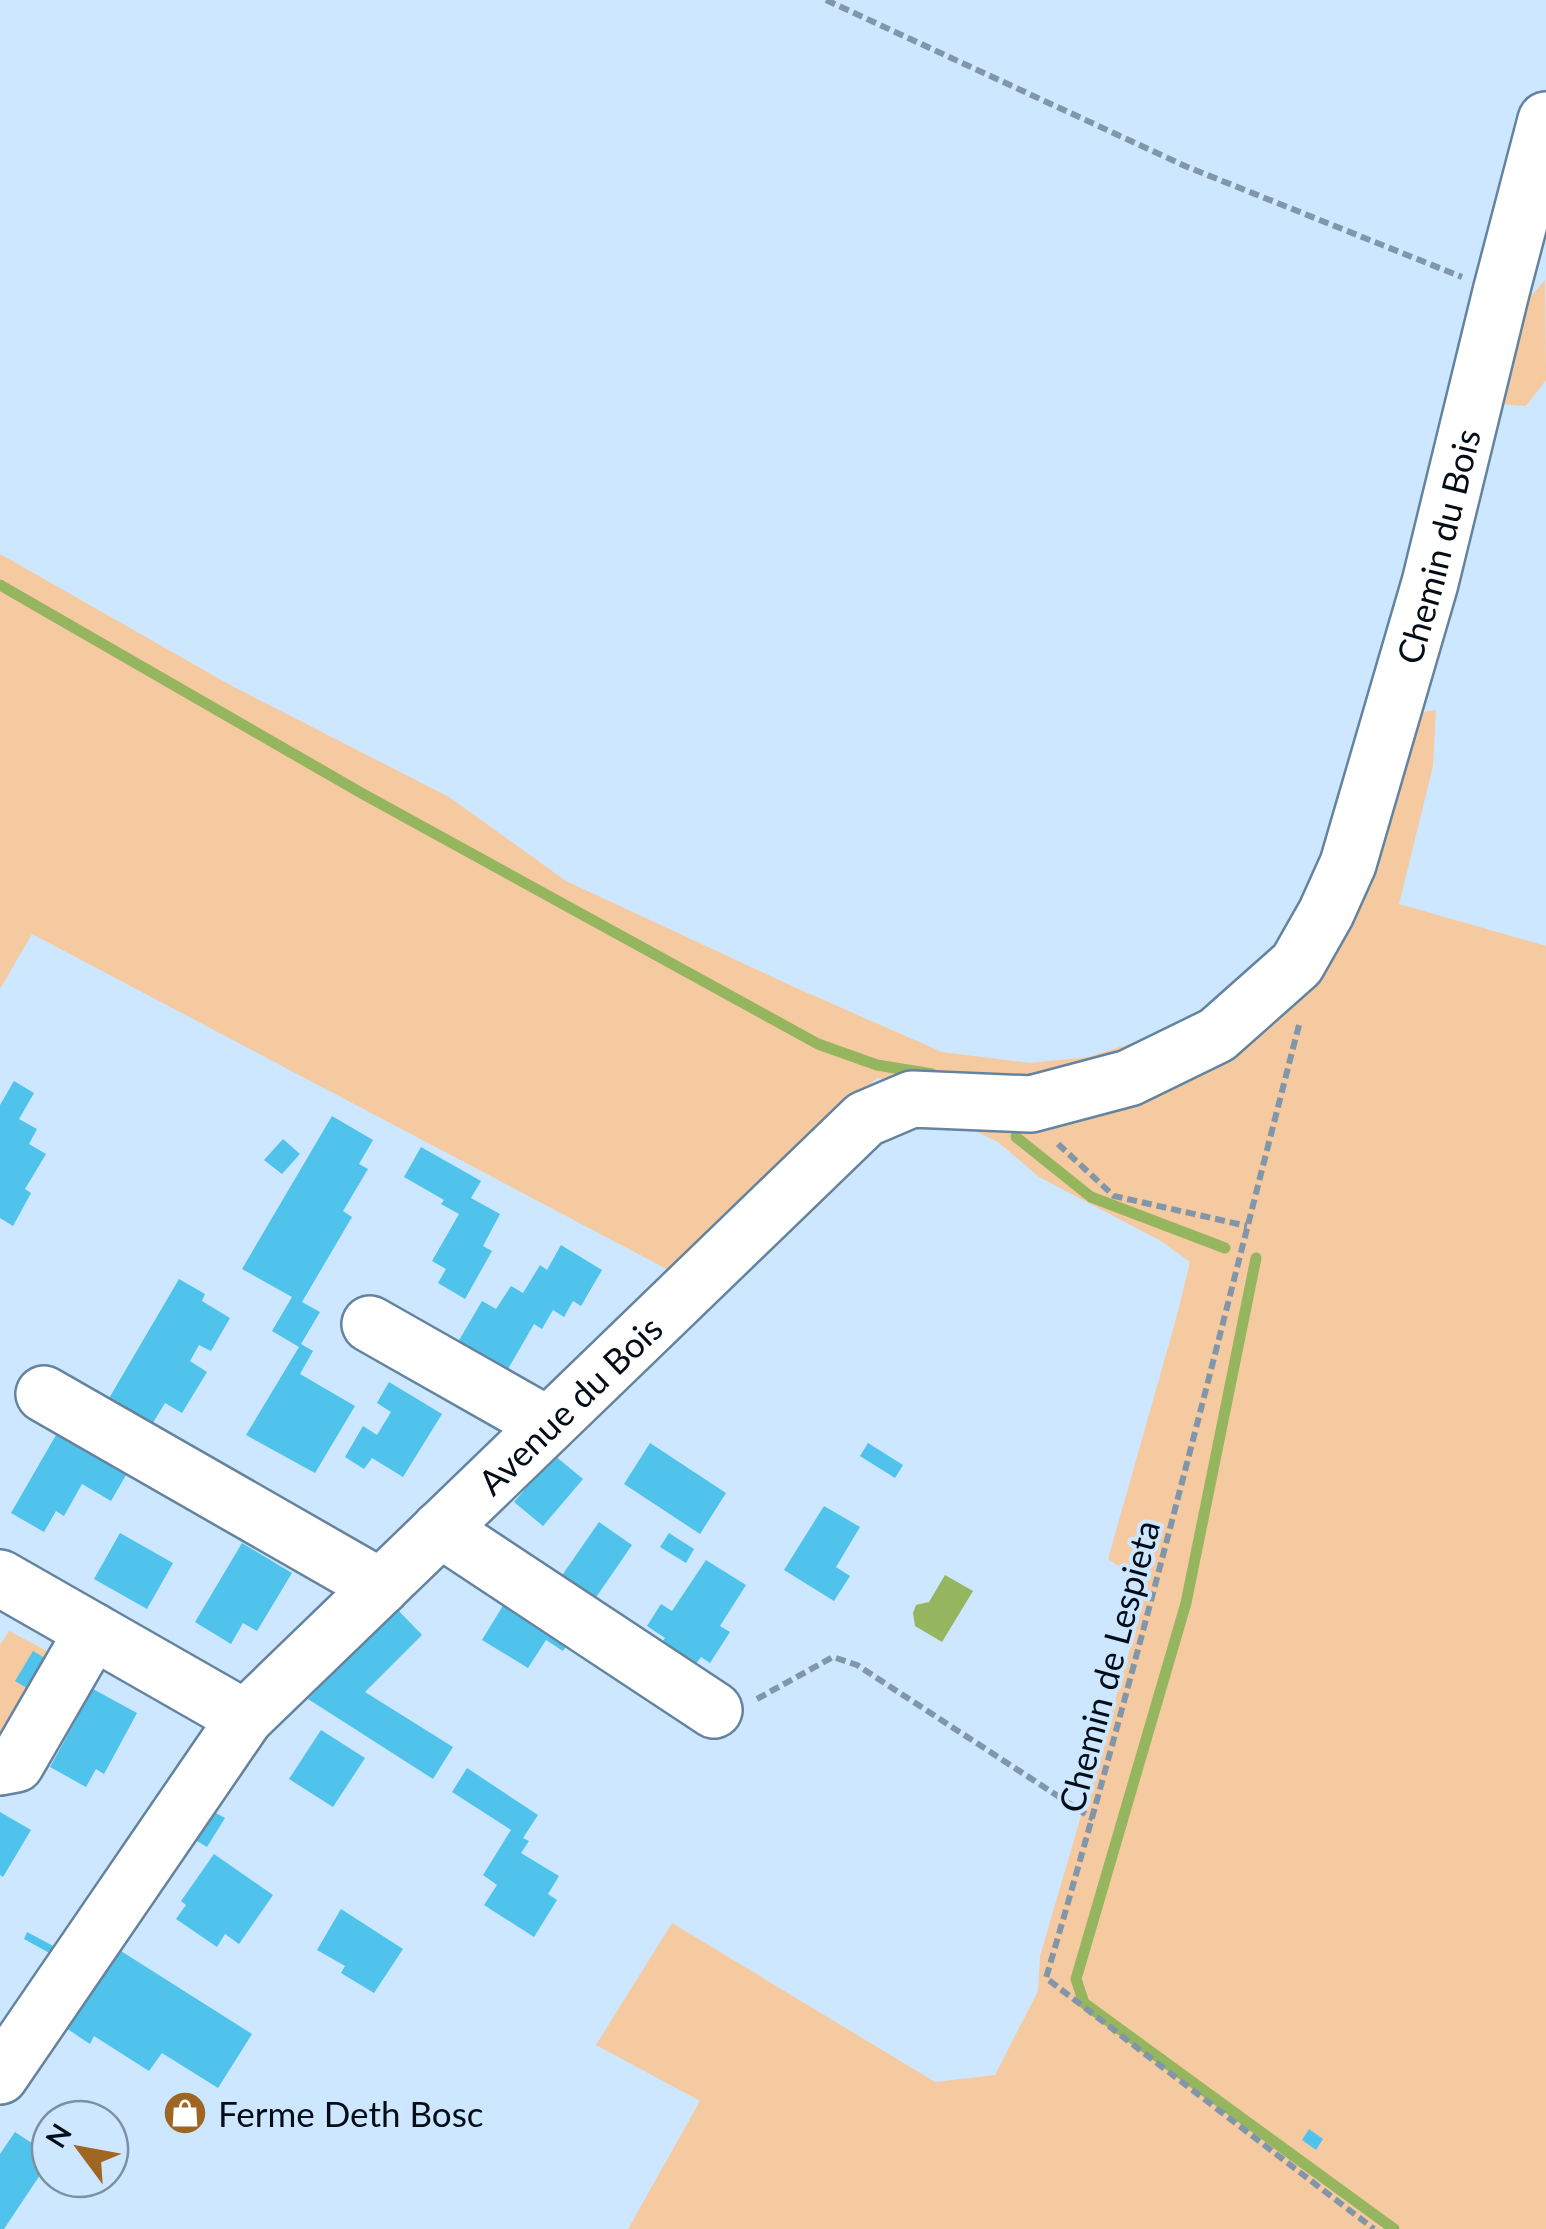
<svg xmlns="http://www.w3.org/2000/svg" width="1546" height="2229" font-family="Lato,sans-serif">
<rect width="100%" height="100%" fill="#cce7ff"/>
<g fill="#f6caa0">
<polygon points="1545,280 1546,380 1526,406 1499,404 1522,306"/>
<polygon points="0,554 232,686 449,797 566,881 794,987 942,1052 1030,1063 1088,1057 1191,1025 1251,974 1305,906 1411,714 1436,710 1433,766 1399,904 1546,946 1546,2229 628,2229 700,2101 596,2045 672,1923 935,2082 995,2075 1038,1991 1040,1956 1141,1611 1142,1582 1108,1559 1176,1319 1190,1262 1161,1241 1039,1177 998,1142 971,1129 961,1089 877,1078 676,1274 32,934 0,989"/>
<polygon points="9,1631 64,1660 0,1750 0,1645"/>
</g>
<polygon fill="#96b55f" points="945,1575 973,1591 942,1642 915,1626 913,1613 916,1605 929,1602"/>
<g fill="none" stroke-linecap="round" stroke-linejoin="round">
<g stroke="#96b55f" stroke-width="11">
<polyline points="0,585 363,794 818,1044 877,1065 932,1074"/>
<polyline points="1016,1137 1091,1197 1225,1248"/>
<polyline points="1256,1258 1186,1603 1076,1979 1084,2003 1394,2229"/>
</g>
</g>
<g fill="#50c3ec">
<polygon points="14,1081 34,1093 19,1119 37,1129 29,1144 46,1154 25,1189 31,1193 13,1226 0,1218 0,1105"/>
<polygon points="332,1116 373,1140 359,1164 368,1169 343,1211 352,1217 302,1302 320,1312 301,1344 313,1351 300,1374 355,1406 315,1473 246,1435 299,1347 272,1331 292,1297 242,1269"/>
<polygon points="283,1139 300,1154 282,1174 264,1160"/>
<polygon points="421,1147 481,1181 471,1198 500,1214 483,1246 492,1251 465,1299 438,1283 446,1269 432,1261 459,1214 441,1204 444,1200 404,1177"/>
<polygon points="561,1245 602,1270 581,1306 573,1301 564,1317 553,1310 542,1329 534,1324 500,1383 451,1354 482,1301 496,1309 511,1286 523,1293 540,1265 547,1270"/>
<polygon points="179,1279 205,1294 202,1301 230,1318 211,1351 199,1345 190,1361 207,1372 182,1413 165,1403 151,1426 108,1400"/>
<polygon points="389,1382 442,1414 403,1477 372,1458 364,1469 345,1457 363,1426 377,1435 391,1412 377,1403"/>
<polygon points="56,1435 126,1475 111,1501 82,1484 64,1516 56,1511 44,1532 11,1513"/>
<polygon points="650,1443 726,1493 700,1534 624,1484"/>
<polygon points="868,1443 903,1465 895,1478 860,1456"/>
<polygon points="554,1455 583,1479 543,1526 514,1502"/>
<polygon points="824,1506 860,1527 836,1567 850,1576 834,1601 784,1570"/>
<polygon points="599,1522 632,1545 588,1609 554,1587"/>
<polygon points="120,1533 173,1563 147,1609 94,1579"/>
<polygon points="669,1533 694,1549 686,1563 660,1547"/>
<polygon points="242,1543 292,1573 257,1631 243,1623 231,1644 195,1622"/>
<polygon points="706,1560 746,1585 720,1626 730,1632 710,1663 701,1657 689,1673 656,1652 665,1638 647,1626 661,1604 672,1611"/>
<polygon points="510,1594 575,1633 563,1651 546,1640 528,1668 482,1640"/>
<polygon points="397,1609 422,1635 365,1692 453,1747 433,1779 308,1699"/>
<polygon points="33,1651 48,1660 30,1690 15,1681"/>
<polygon points="93,1689 137,1713 104,1774 96,1769 86,1787 50,1767"/>
<polygon points="321,1730 365,1758 333,1807 289,1779"/>
<polygon points="467,1768 538,1815 523,1838 529,1841 521,1853 559,1876 548,1894 557,1900 534,1937 484,1905 497,1885 483,1875 511,1830 452,1792"/>
<polygon points="210,1810 225,1818 207,1847 190,1837"/>
<polygon points="0,1812 31,1830 3,1877 0,1875"/>
<polygon points="214,1854 273,1895 239,1944 225,1934 217,1947 176,1919 186,1905 181,1901"/>
<polygon points="341,1909 403,1949 374,1993 341,1973 345,1966 317,1950"/>
<polygon points="27,1932 57,1948 53,1955 24,1939"/>
<polygon points="113,1946 252,2034 218,2088 162,2053 149,2071 94,2036 90,2044 57,2022"/>
<polygon points="1309,2129 1323,2139 1316,2150 1302,2140"/>
<polygon points="15,2132 50,2155 50,2160 4,2229 0,2229 0,2154"/>
</g>
<g fill="none" stroke-linecap="round" stroke-linejoin="round">
<g stroke="#64839e" stroke-width="60">
<g id="minor">
<polyline points="370,1324 548,1425"/>
<polyline points="44,1394 381,1587"/>
<polyline points="440,1529 714,1710"/>
<polyline points="0,1578 245,1718"/>
<polyline points="0,1767 16,1764 93,1631"/>
<path id="s1" d="M0 2076 245 1718 865 1119 912 1099 1031 1104 1129 1078 1217 1035 1297 964 1326 913 1348 864 1430 583 1501 292 1546 120"/>
</g>
</g>
<g stroke="#8196a9" stroke-width="6" stroke-dasharray="10 5" stroke-linecap="butt">
<polyline points="826,0 1185,166 1462,277"/>
<path d="M1299 1025C1217 1344 1139 1663 1046 1978L1374 2229"/>
<polyline points="1058,1144 1114,1196 1247,1226"/>
<polyline points="757,1699 833,1657 857,1665 1093,1819"/>
</g>
<use href="#minor" stroke="#fff" stroke-width="55"/>
</g>
<defs>
<g id="shop-disc" transform="scale(2.25)"><circle r="9.5" fill="#9f6523" stroke="#cce7ff"/><path d="M-5-2.5h2.3a2.7 3.5 0 0 1 5.4 0H5L5.5 6h-11ZM-1.5-2.5h3a1.5 2.3 0 0 0-3 0Z" fill="#fff"/></g>
</defs>
<g fill-rule="evenodd">
<use href="#shop-disc" x="185" y="2113"/>
</g>
<g text-anchor="middle" dominant-baseline="central" stroke-width="8" stroke-linejoin="round" paint-order="stroke">
<g font-size="35" fill="#030d17" stroke="#cce7ff">
<text stroke="none"><textPath href="#s1" startOffset="2215">Chemin du Bois</textPath></text>
<text stroke="none"><textPath href="#s1" startOffset="885">Avenue du Bois</textPath></text>
<text transform="translate(1108 1666) rotate(-75)">Chemin de Lespieta</text>
</g>
<g font-size="35" fill="#030d17" stroke="#cce7ff" text-anchor="start">
<text x="218" y="2113">Ferme Deth Bosc</text>
</g>
</g>
<g transform="translate(80 2149) rotate(302)"><circle r="48" fill="#cce7ff" stroke="#7c90a2" stroke-width="2.5"/>
<path d="M0-8L18 38L0 25L-18 38Z" fill="#9f6523"/>
<text y="-15" font-size="28" font-weight="bold" text-anchor="middle" fill="#030d17">N</text>
</g>
</svg>
